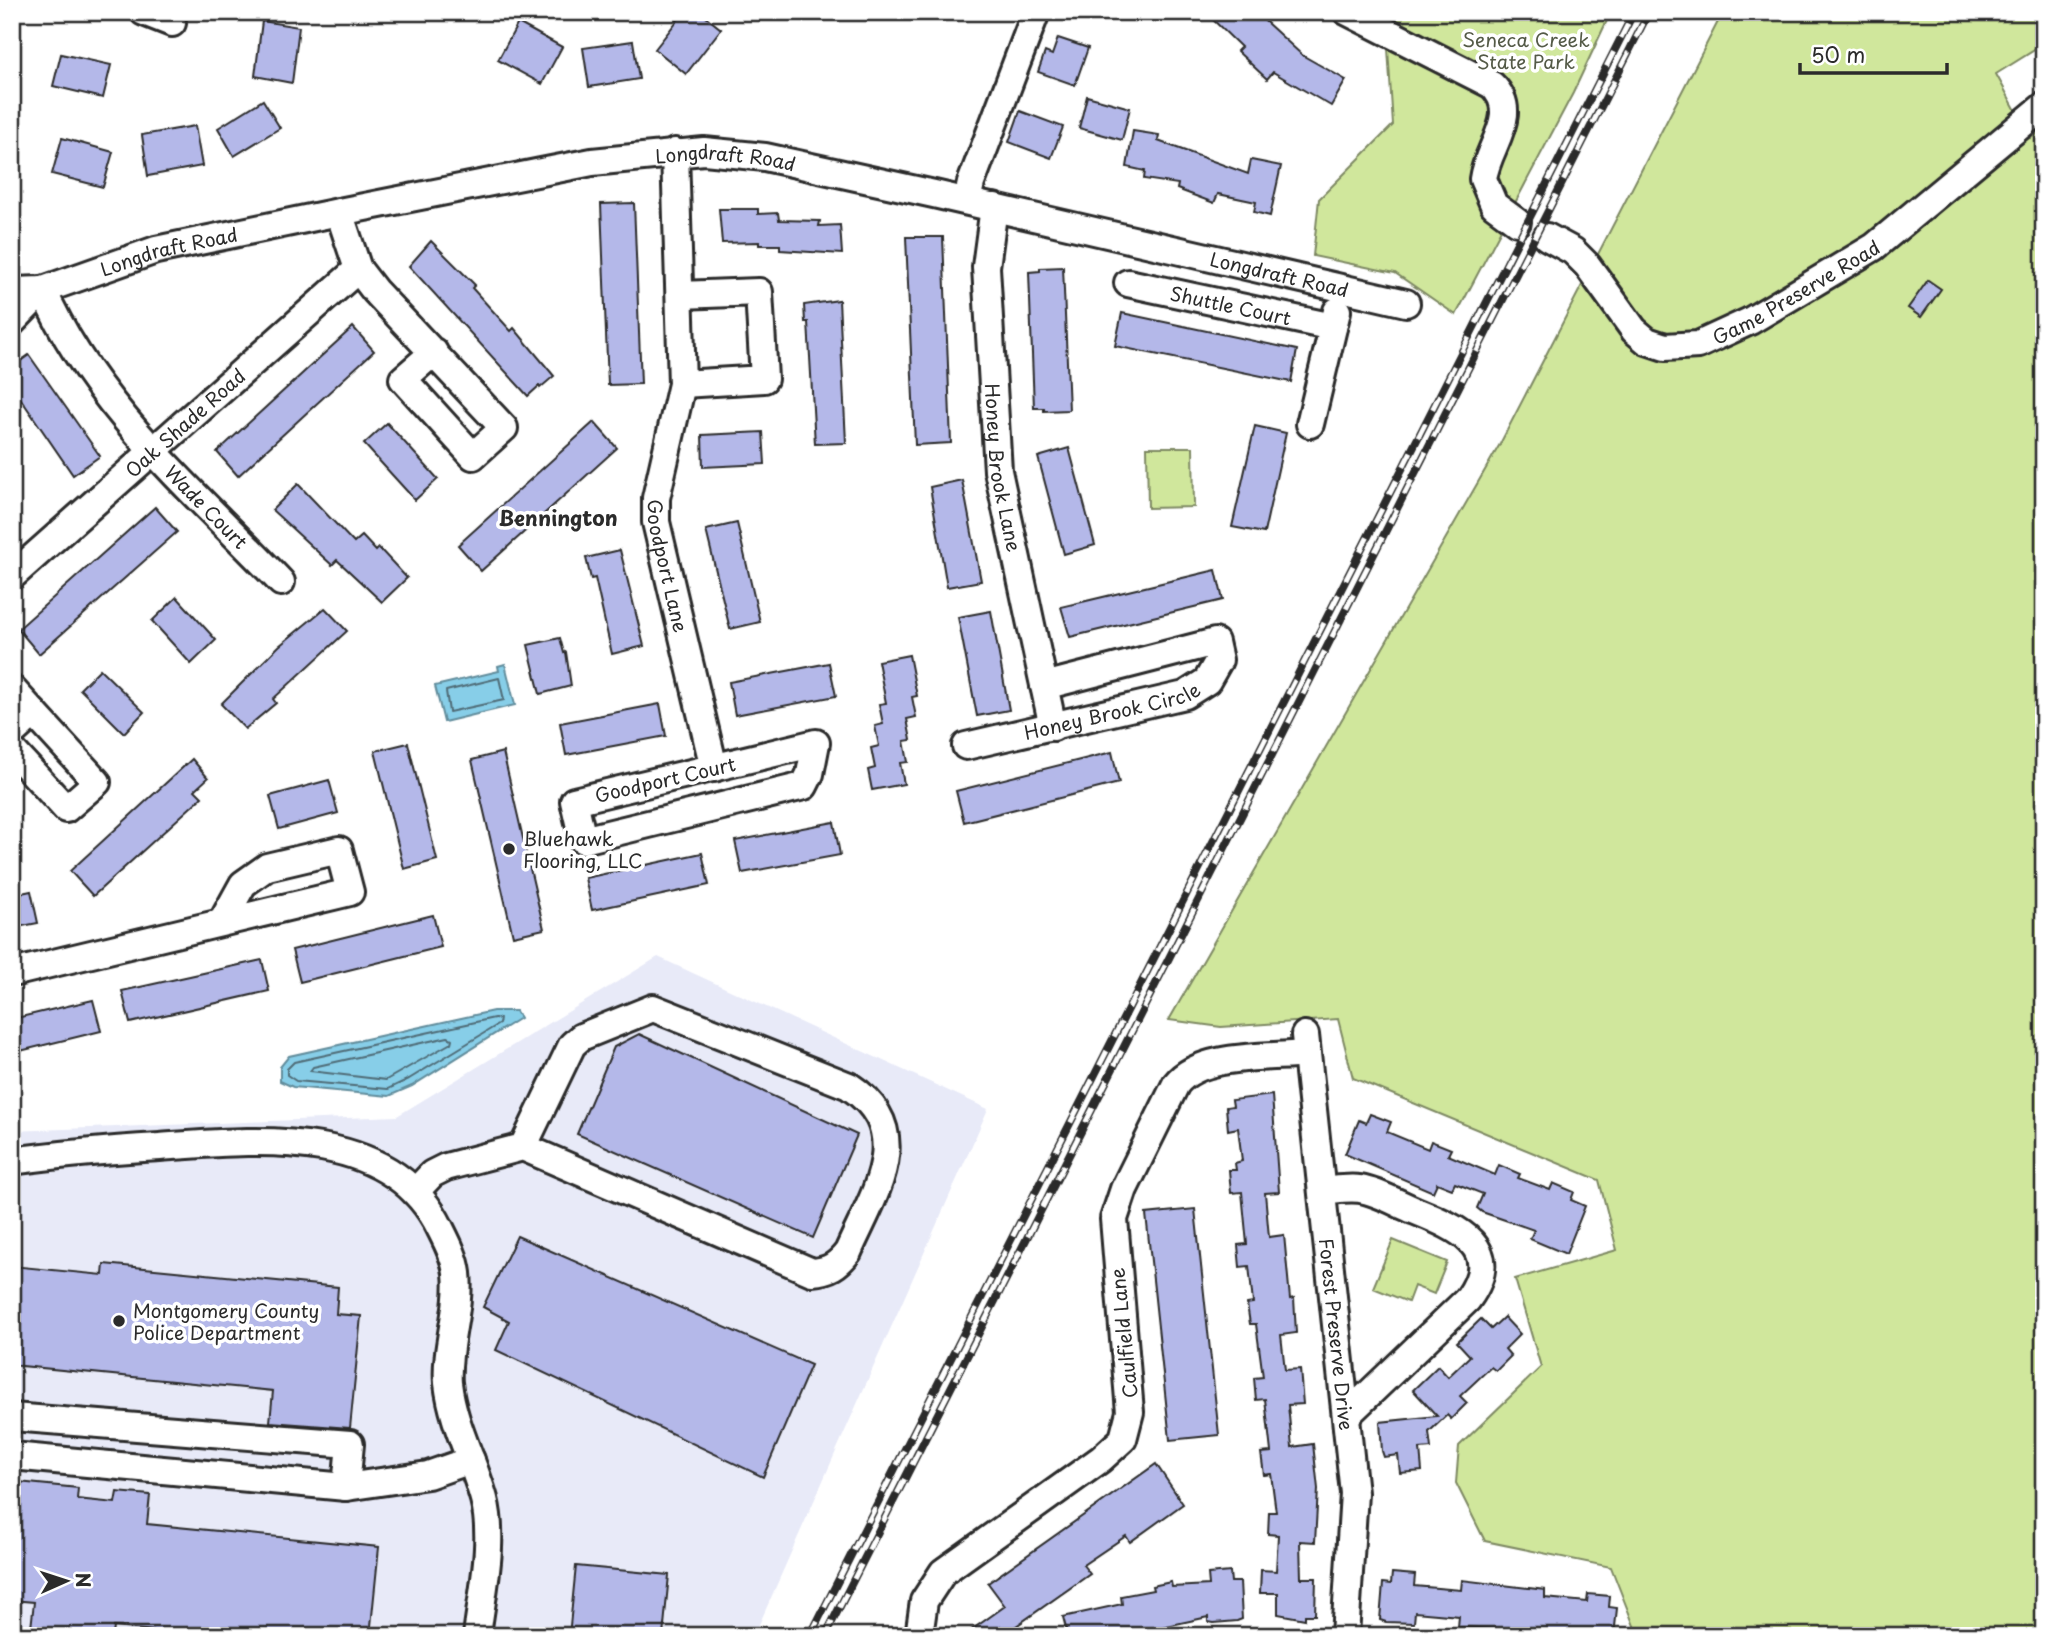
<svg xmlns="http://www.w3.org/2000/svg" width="2056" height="1648" font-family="'Playpen Sans',sans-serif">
<rect width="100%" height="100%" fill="#fff"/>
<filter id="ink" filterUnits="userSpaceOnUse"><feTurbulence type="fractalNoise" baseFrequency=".0143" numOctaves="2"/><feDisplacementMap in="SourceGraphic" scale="14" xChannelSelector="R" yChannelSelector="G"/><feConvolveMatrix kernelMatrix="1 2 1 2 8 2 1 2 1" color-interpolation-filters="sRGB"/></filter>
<g filter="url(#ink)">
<polygon fill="#e8eaf8" points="658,957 988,1109 754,1636 12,1636 12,1131 397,1116"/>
<g fill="#d0e79c" stroke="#7e8964" stroke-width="2">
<polygon points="1380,12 1611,12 1573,93 1456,315 1395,273 1313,256 1319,199 1393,125 1386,18"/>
<polygon points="1723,12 2044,12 2044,44 1996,74 2031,138 2044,129 2044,1636 1638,1636 1611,1567 1485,1541 1456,1483 1459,1446 1541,1367 1515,1279 1617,1250 1599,1180 1353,1078 1338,1019 1221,1027 1169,1020 1500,444"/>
<polygon points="1147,447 1193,447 1194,507 1148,508"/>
<polygon points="1393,1240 1447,1262 1434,1294 1414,1286 1408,1302 1373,1288"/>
</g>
<g fill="#87cee8" stroke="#628d9c" stroke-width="2">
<polygon points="505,664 515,705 444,722 435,686 499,671 498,666"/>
<polygon points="493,1011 516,1011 520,1018 412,1086 389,1096 293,1087 280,1081 280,1067 289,1056"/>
</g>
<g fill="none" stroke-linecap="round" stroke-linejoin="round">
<g stroke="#506c77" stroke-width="2">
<polygon points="499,678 504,700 449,712 446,691"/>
<polygon points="494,1018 500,1019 499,1024 409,1079 388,1089 296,1081 287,1075 287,1069 294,1062"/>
<polygon points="448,1037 452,1039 451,1043 386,1080 310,1071 313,1067"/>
</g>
</g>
<g fill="#b4b8e9" stroke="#2b2b2b" stroke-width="2">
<polygon points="684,12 700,12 721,29 686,74 655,49"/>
<polygon points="1205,12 1255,12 1302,55 1346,80 1331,106 1273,72 1267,79 1237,51 1241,47"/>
<polygon points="262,21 299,27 292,83 255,76"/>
<polygon points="518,23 562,47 542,84 498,60"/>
<polygon points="1058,38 1088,48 1075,85 1038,72 1045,52 1052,55"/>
<polygon points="633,41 639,79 589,87 583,48"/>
<polygon points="61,54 111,65 103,98 53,86"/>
<polygon points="1087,96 1130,108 1122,140 1079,128"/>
<polygon points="263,100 280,128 234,156 218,128"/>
<polygon points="1020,111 1063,127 1051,158 1009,142"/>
<polygon points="195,126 202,166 148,176 142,135"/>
<polygon points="1133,131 1159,135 1158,141 1248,174 1251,160 1281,166 1270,216 1254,212 1256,202 1218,194 1214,203 1177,189 1178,184 1144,179 1145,171 1127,167"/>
<polygon points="62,138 113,152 103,187 52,174"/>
<polygon points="634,203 641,384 608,385 601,204"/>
<polygon points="719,209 758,209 758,214 778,213 779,220 820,221 819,226 840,225 842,254 780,250 780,245 759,245 759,242 722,243"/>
<polygon points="906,237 943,237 951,443 915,445"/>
<polygon points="431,241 475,285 472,288 511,331 514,328 554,376 540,388 539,386 528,396 409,266"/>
<polygon points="1063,267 1069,410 1044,411 1044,408 1034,408 1029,272 1040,271 1040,268"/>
<polygon points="1928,280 1941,289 1921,317 1908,308"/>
<polygon points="839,300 846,443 815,444 808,322 805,322 804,305"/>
<polygon points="1122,313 1297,350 1291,382 1115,346"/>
<polygon points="353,327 374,351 238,476 217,452"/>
<polygon points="29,355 100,456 73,475 12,386 12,367"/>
<polygon points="594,422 617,448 481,571 458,545"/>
<polygon points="387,423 438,479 415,500 364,444"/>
<polygon points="1255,426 1286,433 1264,533 1232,527"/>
<polygon points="763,432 765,464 703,467 702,435"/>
<polygon points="1069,448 1095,545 1064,554 1038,457"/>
<polygon points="962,480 981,581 947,587 930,487"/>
<polygon points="298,484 354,543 362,536 376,551 379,548 407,578 382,602 337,560 332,565 272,510"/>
<polygon points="155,507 177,532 39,654 18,629"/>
<polygon points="737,523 760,622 730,629 706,530"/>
<polygon points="620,550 644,646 612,654 595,578 591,579 586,558"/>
<polygon points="1216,570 1223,600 1070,637 1061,607"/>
<polygon points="177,597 216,640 191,664 152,621"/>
<polygon points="325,608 347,631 273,699 276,703 245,729 221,704 279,646"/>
<polygon points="991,611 1009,710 977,716 958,617"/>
<polygon points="560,638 564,653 566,652 571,686 540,694 528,645"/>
<polygon points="909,655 917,696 912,697 916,717 907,719 911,740 904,741 908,762 900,763 904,784 872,790 868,770 875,768 871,748 879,746 875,726 883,724 879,704 886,703 878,661"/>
<polygon points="829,663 836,696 735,715 729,682"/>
<polygon points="100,669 144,712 124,733 80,689"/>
<polygon points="660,704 666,736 566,755 560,723"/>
<polygon points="408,743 437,860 404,869 375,751"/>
<polygon points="503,752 544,929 513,936 472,760"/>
<polygon points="1112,752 1119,783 964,822 956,791"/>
<polygon points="192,759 208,778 195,790 202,797 93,896 70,871"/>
<polygon points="329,780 338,813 279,829 270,796"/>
<polygon points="834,822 840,855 742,873 735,841"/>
<polygon points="702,853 709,885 592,910 585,878"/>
<polygon points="31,891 38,923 12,928 12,895"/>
<polygon points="433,915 441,947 300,982 292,950"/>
<polygon points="262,960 269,991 130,1023 122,991"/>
<polygon points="93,1000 101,1031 12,1053 12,1019"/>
<polygon points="639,1034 857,1135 813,1238 577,1134 614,1047"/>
<polygon points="1272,1095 1279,1192 1265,1193 1269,1237 1284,1235 1290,1299 1294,1298 1296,1333 1281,1335 1285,1370 1300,1369 1303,1404 1288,1405 1292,1447 1313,1444 1318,1489 1315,1542 1300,1541 1301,1578 1316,1578 1315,1615 1305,1615 1305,1619 1278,1614 1278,1593 1260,1593 1261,1570 1276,1571 1278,1535 1268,1534 1269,1512 1276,1512 1271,1474 1264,1475 1261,1453 1271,1452 1265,1399 1256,1400 1254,1378 1263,1377 1256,1324 1250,1324 1247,1304 1253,1303 1249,1266 1240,1267 1238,1245 1247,1244 1242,1192 1231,1193 1229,1170 1236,1170 1235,1163 1242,1161 1238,1128 1228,1130 1226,1107 1233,1106 1232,1100"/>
<polygon points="1370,1114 1391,1122 1387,1132 1428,1149 1431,1141 1451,1149 1448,1155 1495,1175 1499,1165 1520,1174 1518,1178 1550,1190 1553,1183 1574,1192 1571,1200 1585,1206 1566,1254 1530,1239 1534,1230 1482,1212 1477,1208 1483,1194 1455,1183 1452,1189 1437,1183 1433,1192 1345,1154 1359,1120 1366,1123"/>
<polygon points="1195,1209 1219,1435 1170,1440 1146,1214"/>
<polygon points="517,1236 811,1365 763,1477 496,1350 509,1321 483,1307"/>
<polygon points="104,1264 338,1287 336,1314 361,1316 350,1428 270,1422 273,1391 12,1365 12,1266 103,1275"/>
<polygon points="1504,1317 1520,1334 1505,1349 1511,1356 1496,1371 1491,1367 1460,1396 1467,1403 1451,1419 1447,1415 1429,1432 1431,1448 1420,1449 1422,1471 1400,1473 1398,1455 1384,1457 1382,1451 1380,1422 1437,1416 1413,1390 1438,1366 1448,1377 1470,1356 1457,1342 1481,1319 1491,1329"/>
<polygon points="1156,1464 1183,1504 1130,1542 1126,1536 1083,1565 1090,1574 1002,1636 963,1636 1005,1606 988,1583"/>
<polygon points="18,1482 78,1488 77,1499 115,1503 117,1492 150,1495 147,1524 379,1547 370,1636 209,1636 114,1627 113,1635 31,1628 34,1602 12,1600 12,1538"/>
<polygon points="576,1566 669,1575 663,1636 569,1636"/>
<polygon points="1230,1572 1231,1582 1240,1582 1242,1619 1237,1621 1214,1623 1208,1622 1208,1617 1121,1636 1068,1636 1063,1617 1122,1604 1121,1596 1153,1590 1152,1586 1171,1582 1172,1587 1209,1585 1208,1574"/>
<polygon points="1392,1573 1415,1575 1414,1586 1461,1590 1462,1580 1545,1590 1545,1598 1587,1602 1588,1594 1610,1596 1609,1607 1617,1608 1614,1636 1532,1636 1519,1630 1458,1627 1459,1616 1415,1612 1414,1623 1386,1622 1380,1620 1383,1583 1391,1584"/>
</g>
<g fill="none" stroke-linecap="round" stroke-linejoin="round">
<g stroke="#2b2b2b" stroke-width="32">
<g id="minor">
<polyline points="144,12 172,23"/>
<path d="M1348 12 1492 85C1522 114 1487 146 1483 179L1494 205 1517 222"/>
<path id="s1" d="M675 152 682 384 656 498V522L714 768"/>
<polyline points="967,201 971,183 1036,12"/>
<path id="s2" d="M994 207 986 267 998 471 1053 727"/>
<polyline points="339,212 358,269 375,291 504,428 473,456 403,379 434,352"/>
<path id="s3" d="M1547 237 1573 251 1587 265 1634 330 1647 341 1665 347 1698 345 1750 321 1874 247 2044 106"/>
<path id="s4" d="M1128 283 1333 327"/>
<path id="s5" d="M43 290C94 407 195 492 281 582"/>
<path id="s6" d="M12 291 43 290 156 250 339 212 592 162 704 151 765 157 934 194 1406 303"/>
<polyline points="680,295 759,292 764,379 682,384"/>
<polyline points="12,322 43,290"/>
<polyline points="1310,424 1337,311"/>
<path id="s7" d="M12 576 358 269"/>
<polyline points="12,689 97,782 66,809 12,750"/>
<polyline points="12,733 34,713"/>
<polygon points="816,743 810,774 804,786 583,840 574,801"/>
<path id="s8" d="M966 746 1185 695 1207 681 1219 660 1215 642 1044 686"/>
<polyline points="12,973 350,892 339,850 267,867 243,884 222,922"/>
<path id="s9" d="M1305 1035 1354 1493 1345 1636"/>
<path d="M12 1161C61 1154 110 1150 160 1147 255 1140 390 1125 440 1228 447 1242 455 1257 457 1273 461 1309 445 1347 448 1383 453 1425 473 1459 484 1499 495 1541 482 1593 477 1636"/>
<path d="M1322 1191C1334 1190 1348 1187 1360 1189 1378 1192 1395 1202 1411 1209 1452 1226 1507 1245 1468 1299L1346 1416"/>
<path d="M415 1192 432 1174 446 1167 523 1147 812 1272C829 1271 838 1265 848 1252 873 1195 918 1131 849 1086L653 1008 581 1037 572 1045 523 1147"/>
<polyline points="12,1417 350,1444 346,1487"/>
<polyline points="12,1456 346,1487 428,1475 471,1460"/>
<path d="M919 1636 924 1601 943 1572 1101 1459 1123 1439 1130 1412 1114 1219 1124 1189 1176 1084C1200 1053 1269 1058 1306 1054"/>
</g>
</g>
<use href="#minor" stroke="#fff" stroke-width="26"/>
<g stroke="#2b2b2b" stroke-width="8">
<g id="rail">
<polyline points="810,1636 1634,12"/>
<polyline points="825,1636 1649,12"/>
</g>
</g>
<use href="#rail" stroke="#fff" stroke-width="5" stroke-dasharray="16" stroke-linecap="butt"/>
</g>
</g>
<g fill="#2b2b2b" stroke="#fff" stroke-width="2.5">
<circle cx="509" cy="849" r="7"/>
<circle cx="119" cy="1321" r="7"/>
</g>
<g text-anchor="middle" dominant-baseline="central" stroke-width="7" stroke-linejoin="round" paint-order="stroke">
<g font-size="19" fill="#545a47" stroke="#fff">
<text x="1526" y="39">Seneca Creek<tspan x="1526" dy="22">State Park</tspan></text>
</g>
<g font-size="19" fill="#2b2b2b" stroke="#fff">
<text stroke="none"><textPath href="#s6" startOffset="730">Longdraft Road</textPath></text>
<text stroke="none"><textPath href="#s6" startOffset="163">Longdraft Road</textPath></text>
<text stroke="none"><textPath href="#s6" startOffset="1297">Longdraft Road</textPath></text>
<text stroke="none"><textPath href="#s3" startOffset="310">Game Preserve Road</textPath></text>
<text stroke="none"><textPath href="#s4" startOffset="105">Shuttle Court</textPath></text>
<text stroke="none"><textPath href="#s7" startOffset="231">Oak Shade Road</textPath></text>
<text stroke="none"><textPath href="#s2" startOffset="262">Honey Brook Lane</textPath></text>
<text stroke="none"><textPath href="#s5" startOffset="273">Wade Court</textPath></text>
<text stroke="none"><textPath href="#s1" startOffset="418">Goodport Lane</textPath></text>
<text stroke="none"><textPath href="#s8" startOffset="150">Honey Brook Circle</textPath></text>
<text transform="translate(665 779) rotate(-13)">Goodport Court</text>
<text transform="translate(1123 1333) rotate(-96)">Caulfield Lane</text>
<text stroke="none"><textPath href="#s9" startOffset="301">Forest Preserve Drive</textPath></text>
</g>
<g font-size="19" fill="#2b2b2b" stroke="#fff" text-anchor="start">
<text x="523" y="838">Bluehawk<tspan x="523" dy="22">Flooring, LLC</tspan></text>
<text x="133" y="1310">Montgomery County<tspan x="133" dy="22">Police Department</tspan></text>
</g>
<g font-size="21" font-weight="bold" fill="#2b2b2b" stroke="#fff">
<text x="558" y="517">Bennington</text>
</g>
</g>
<rect width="2056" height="1648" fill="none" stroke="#fff" stroke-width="42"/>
<rect x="21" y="21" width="2014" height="1606" fill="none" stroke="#2b2b2b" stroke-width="2.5" filter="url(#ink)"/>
<g transform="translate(66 1581) rotate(87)" stroke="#ffffff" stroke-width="5" paint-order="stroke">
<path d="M0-5L12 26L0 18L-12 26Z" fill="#2b2b2b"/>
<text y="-10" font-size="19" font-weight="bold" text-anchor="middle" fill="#2b2b2b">N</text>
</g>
<path d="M1800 63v10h147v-10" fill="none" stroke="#2b2b2b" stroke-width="3.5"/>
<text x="1811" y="63" font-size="21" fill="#2b2b2b" stroke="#ffffff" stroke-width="5" paint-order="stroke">50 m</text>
</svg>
